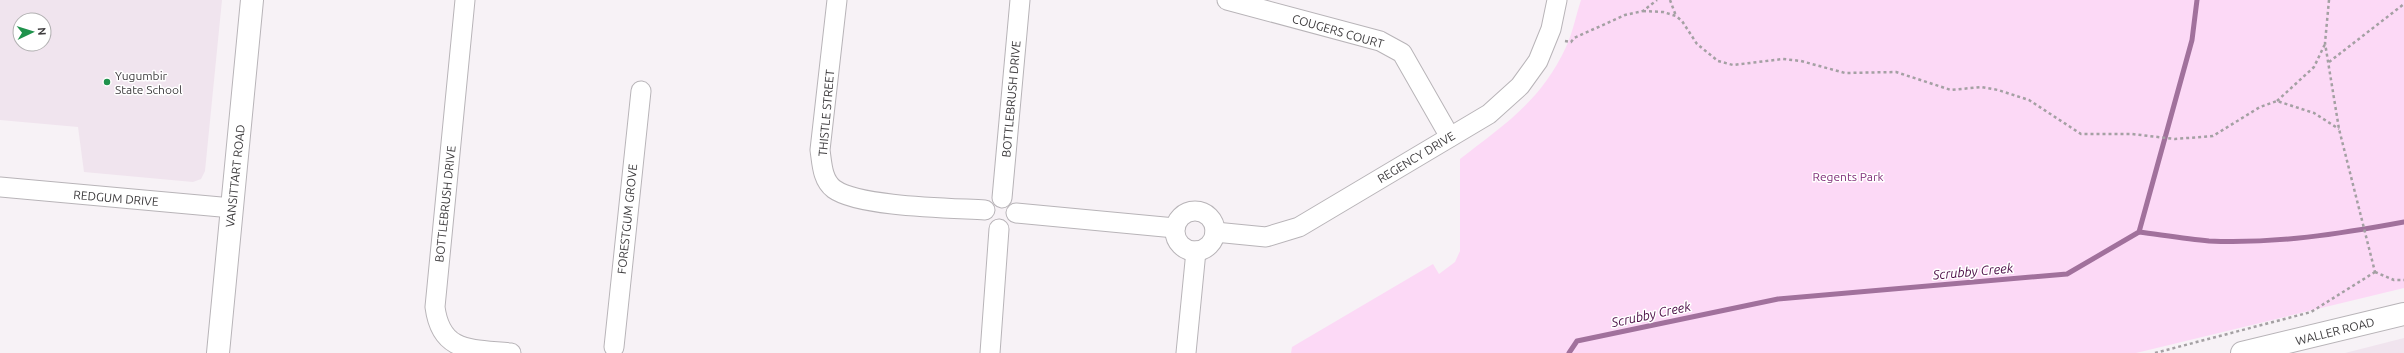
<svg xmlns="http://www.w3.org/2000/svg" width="2404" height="353" font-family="Ubuntu,sans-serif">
<rect width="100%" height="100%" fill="#f7f2f6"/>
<g fill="#f0e4ee" fill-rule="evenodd">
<path d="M0 0H222L205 171 201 179 193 182 84 172 78 127 0 120ZM20 20H44V44H20Z"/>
<polygon points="2404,338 2404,353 2345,353"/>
</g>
<path fill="#fcd9f6" d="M1581 0H2404V288L2136 353H1291L1292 347 1433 264 1439 274 1455 262 1460 251V159C1505 124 1541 101 1566 47 1573 32 1576 15 1581 0Z"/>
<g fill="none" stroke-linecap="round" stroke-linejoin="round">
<g stroke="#a1719c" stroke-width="5">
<path d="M2139 232C2162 235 2186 239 2209 241 2275 244 2340 234 2404 222"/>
<polyline points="1569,353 1577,341 1778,299 2067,274 2139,232 2192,40 2197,0"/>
</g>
<g stroke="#b8b4b8" stroke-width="21">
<g id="minor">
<path d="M465 0 435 307C441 353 471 349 511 353"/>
<path d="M837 0 820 150C822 163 822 180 834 189 859 207 951 208 985 210"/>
<polyline points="1227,0 1380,41 1402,53 1450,137"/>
<polyline points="0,187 232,208"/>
<polyline points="1002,198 1020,0"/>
<circle cx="1195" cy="231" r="20"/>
<polyline points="1016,213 1175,228"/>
<polyline points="1215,232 1266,237 1299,227 1489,114 1520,86 1538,61 1551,29 1557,0"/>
<polyline points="614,347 641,91"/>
<polyline points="990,353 999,229"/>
<polyline points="1186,353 1196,251"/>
</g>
</g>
<g stroke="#b8b4b8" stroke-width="24">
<g id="tertiary">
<polyline points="218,353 252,0"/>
<polyline points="2242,353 2404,314"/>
</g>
</g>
<g stroke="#a4a0a3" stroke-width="2.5" stroke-dasharray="3 3" stroke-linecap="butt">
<polyline points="1670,0 1676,16"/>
<polyline points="2329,0 2325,43 2339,129 2375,272"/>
<polyline points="1643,11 1663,12 1676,16 1682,21 1697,44 1718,61 1733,65 1783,59 1801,61 1845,73 1896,72 1951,90 1981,87 1998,90 2029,100 2081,134 2132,134 2175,139 2213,136 2260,107 2277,101 2314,113 2339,129"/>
<polyline points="1565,41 1571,42 1574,38 1625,15 1643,11 1657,0"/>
<polyline points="2329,62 2404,4"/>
<polyline points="2277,101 2314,67 2325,44"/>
<polyline points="2375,272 2394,280 2404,280"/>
<polyline points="2155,353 2311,312 2375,272"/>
</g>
<use href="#minor" stroke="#fff" stroke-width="19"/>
<use href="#tertiary" stroke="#fff" stroke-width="22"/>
</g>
<circle fill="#1f924c" stroke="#fff" stroke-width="1.5" cx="107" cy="82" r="4"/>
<g text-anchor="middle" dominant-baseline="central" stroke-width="3" stroke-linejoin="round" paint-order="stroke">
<g font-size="12" fill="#3e3c3e" stroke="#fff">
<text transform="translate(1338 31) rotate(16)">COUGERS COURT</text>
<text transform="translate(1011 99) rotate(-85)">BOTTLEBRUSH DRIVE</text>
<text transform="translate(826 113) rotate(-85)">THISTLE STREET</text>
<text transform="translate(1416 157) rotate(-31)">REGENCY DRIVE</text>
<text transform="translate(235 176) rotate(-84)">VANSITTART ROAD</text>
<text transform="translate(116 198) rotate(5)">REDGUM DRIVE</text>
<text transform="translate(445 204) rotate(-84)">BOTTLEBRUSH DRIVE</text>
<text transform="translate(627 219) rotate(-84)">FORESTGUM GROVE</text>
<text transform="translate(2335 331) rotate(-14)">WALLER ROAD</text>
</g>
<g font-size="12" fill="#3e3c3e" stroke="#fff" text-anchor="start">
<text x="115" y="75">Yugumbir<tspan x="115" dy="14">State School</tspan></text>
</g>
<g font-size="12" fill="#81307a" stroke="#fff">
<text x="1848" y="176">Regents Park</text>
</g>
<g font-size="13" font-style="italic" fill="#4b0d46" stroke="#fff">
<text transform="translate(1973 271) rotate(-5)">Scrubby Creek</text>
<text transform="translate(1651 314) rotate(-12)">Scrubby Creek</text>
</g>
</g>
<g transform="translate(32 32) rotate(86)"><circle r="19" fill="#ffffff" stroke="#b2b1b2"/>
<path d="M0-3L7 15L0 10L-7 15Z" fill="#1f924c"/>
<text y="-6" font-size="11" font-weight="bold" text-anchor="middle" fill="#3e3c3e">N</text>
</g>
</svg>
